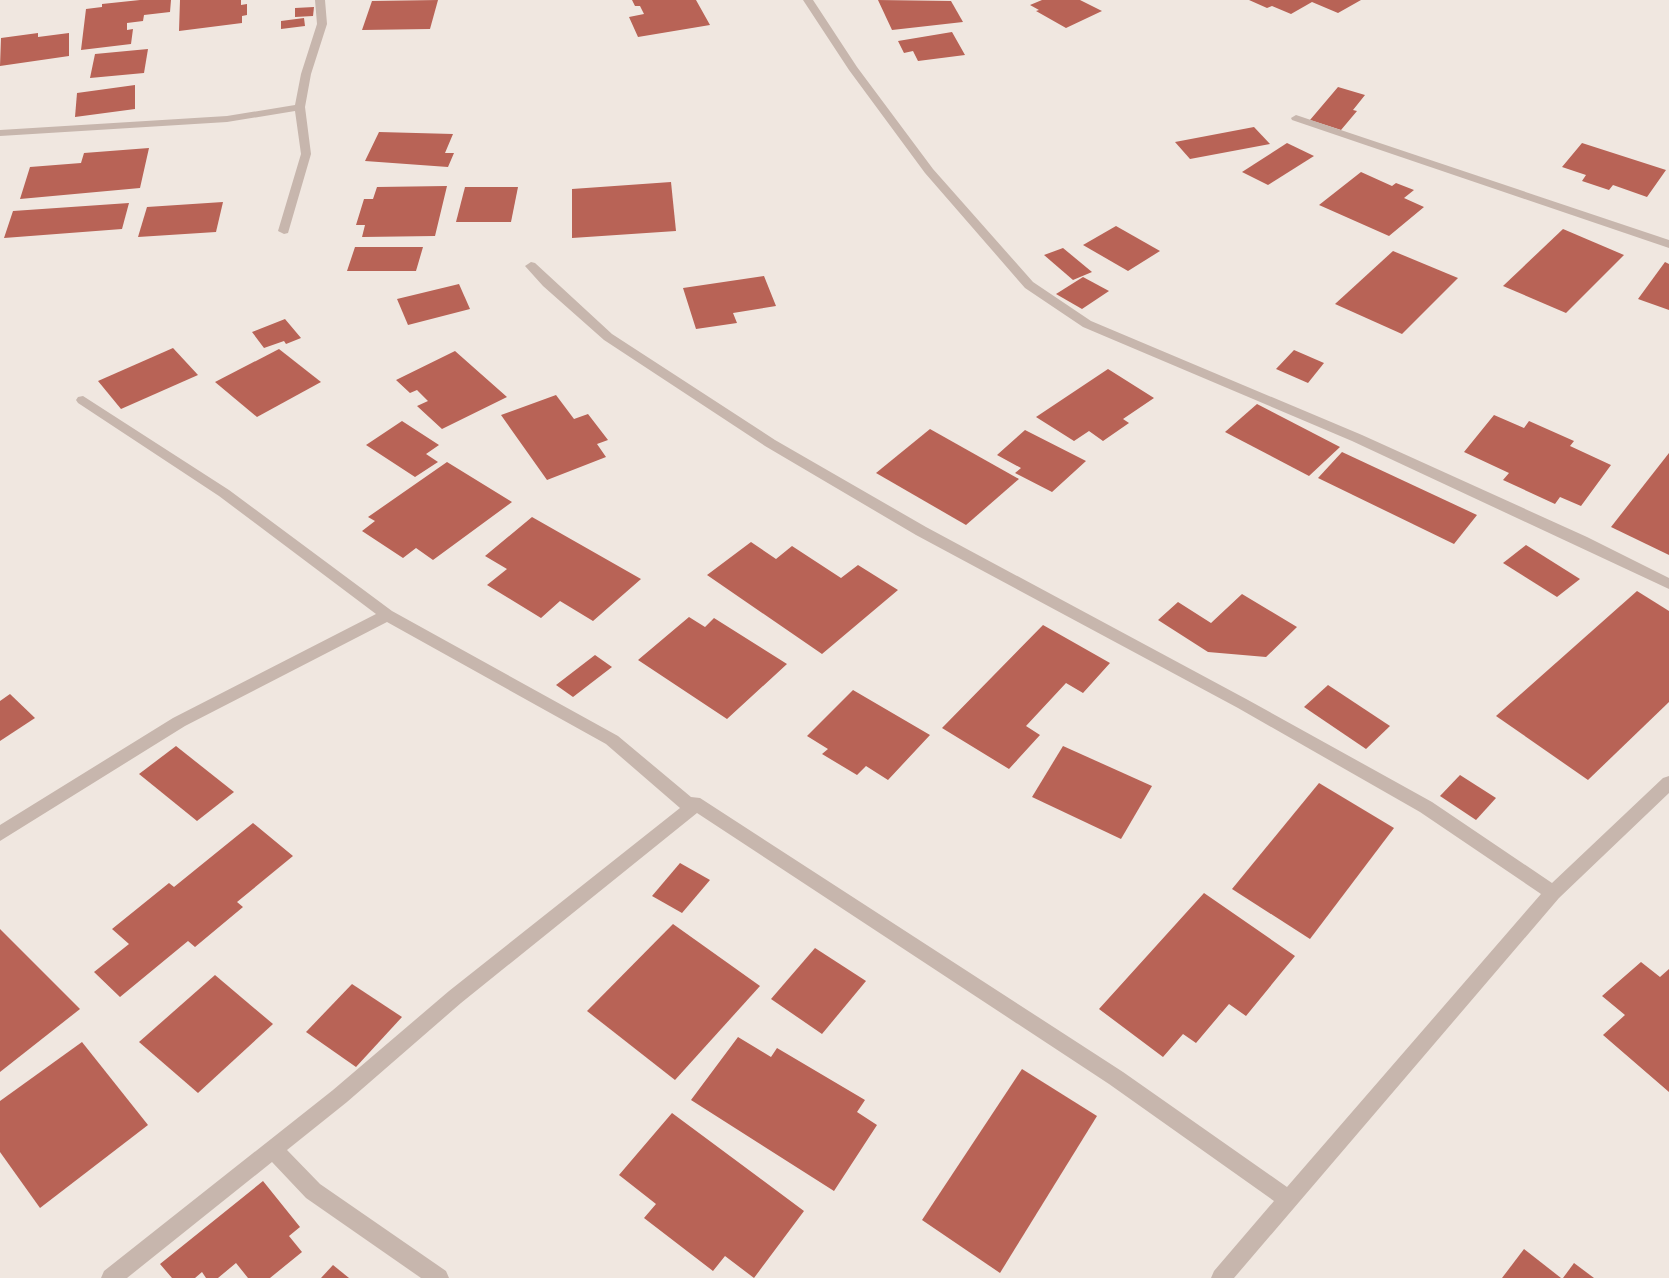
<svg xmlns="http://www.w3.org/2000/svg" width="1669" height="1278" font-family="Mulish,sans-serif">
<rect width="100%" height="100%" fill="#f0e7e0"/>
<g fill="#b86356">
<polygon points="140,0 171,0 170,12 144,15 143,21 127,23 127,30 133,29 131,44 81,50 86,9 102,7 102,4"/>
<polygon points="180,0 241,0 241,5 247,4 247,15 242,16 242,23 179,31"/>
<polygon points="438,0 430,29 362,30 372,1"/>
<polygon points="632,0 696,0 710,25 638,37 629,17 644,14 640,6 635,6"/>
<polygon points="878,0 951,1 963,22 892,30"/>
<polygon points="1042,0 1080,0 1102,11 1066,28 1036,11 1039,10 1030,5"/>
<polygon points="1249,0 1361,0 1338,13 1312,2 1291,14 1272,6 1267,8"/>
<polygon points="314,7 313,16 295,17 295,8"/>
<polygon points="304,18 305,26 281,29 281,21"/>
<polygon points="952,32 965,55 918,61 913,51 904,53 898,41"/>
<polygon points="38,33 38,37 69,33 69,56 0,66 1,38"/>
<polygon points="148,49 144,73 90,78 95,54"/>
<polygon points="135,85 135,109 75,117 77,93"/>
<polygon points="1338,87 1365,95 1353,110 1357,111 1341,130 1310,120"/>
<polygon points="1254,127 1270,144 1190,159 1175,142"/>
<polygon points="379,132 453,134 445,153 454,153 448,167 365,161"/>
<polygon points="1287,143 1314,156 1268,185 1242,172"/>
<polygon points="1582,143 1666,170 1647,197 1613,185 1609,190 1582,181 1586,175 1562,167"/>
<polygon points="149,148 140,188 20,199 30,167 81,163 84,153"/>
<polygon points="1361,172 1392,186 1396,183 1414,190 1404,198 1424,207 1389,236 1319,205"/>
<polygon points="671,182 676,231 572,238 572,189"/>
<polygon points="447,186 435,236 362,237 365,225 356,225 364,199 373,199 377,187"/>
<polygon points="465,187 518,187 511,222 456,222"/>
<polygon points="223,202 216,232 138,237 147,207"/>
<polygon points="129,203 122,229 4,238 13,211"/>
<polygon points="1116,226 1160,251 1128,271 1083,245"/>
<polygon points="1563,229 1624,255 1566,313 1503,286"/>
<polygon points="355,247 423,247 416,271 347,271"/>
<polygon points="1063,248 1092,272 1073,280 1044,255"/>
<polygon points="1393,251 1458,278 1402,334 1335,304"/>
<polygon points="1665,262 1669,264 1669,310 1638,299"/>
<polygon points="764,276 776,306 733,313 737,323 696,329 683,288"/>
<polygon points="1083,277 1109,291 1082,309 1056,294"/>
<polygon points="459,284 470,309 408,325 397,299"/>
<polygon points="285,319 301,338 286,344 284,341 264,348 252,332"/>
<polygon points="173,348 198,375 121,409 98,381"/>
<polygon points="279,349 321,382 257,417 215,382"/>
<polygon points="1294,350 1324,363 1308,383 1276,369"/>
<polygon points="455,351 507,397 442,429 417,406 428,401 417,390 410,393 396,380"/>
<polygon points="1108,369 1154,398 1123,419 1129,423 1103,441 1089,431 1074,441 1036,417"/>
<polygon points="556,395 574,419 588,414 608,440 597,444 606,457 547,480 501,415"/>
<polygon points="1257,404 1340,447 1309,476 1225,432"/>
<polygon points="1494,415 1524,428 1529,421 1574,441 1570,446 1611,465 1581,506 1560,497 1555,504 1503,480 1509,473 1464,452"/>
<polygon points="402,421 439,445 426,454 438,462 415,477 366,445"/>
<polygon points="930,429 1019,479 966,525 876,473"/>
<polygon points="1025,430 1086,461 1052,492 1015,473 1021,468 997,455"/>
<polygon points="1342,452 1477,515 1454,544 1318,478"/>
<polygon points="1669,453 1669,555 1611,527"/>
<polygon points="447,462 512,502 433,560 416,548 403,558 362,531 375,521 368,517"/>
<polygon points="532,517 641,579 593,621 560,601 541,618 487,585 507,569 485,556"/>
<polygon points="751,542 776,559 792,546 841,578 858,565 898,590 822,654 707,575"/>
<polygon points="1526,545 1580,579 1557,597 1503,563"/>
<polygon points="1637,591 1669,611 1669,702 1588,780 1496,716"/>
<polygon points="1242,594 1297,627 1266,657 1208,652 1158,620 1178,602 1211,623"/>
<polygon points="689,617 705,627 714,618 787,664 727,719 638,660"/>
<polygon points="1043,625 1110,663 1083,693 1066,683 1026,726 1040,735 1009,769 942,728"/>
<polygon points="595,655 612,667 573,697 556,685"/>
<polygon points="1328,685 1390,726 1366,749 1304,707"/>
<polygon points="853,690 930,735 888,780 866,766 857,775 822,754 828,749 807,736"/>
<polygon points="10,694 35,718 0,741 0,701"/>
<polygon points="176,746 234,792 197,821 139,774"/>
<polygon points="1063,746 1152,786 1121,839 1032,797"/>
<polygon points="1460,775 1496,798 1476,820 1440,796"/>
<polygon points="1319,783 1394,828 1310,939 1232,889"/>
<polygon points="253,823 293,856 237,902 243,907 195,947 188,941 120,997 94,972 129,944 112,929 169,883 174,887"/>
<polygon points="680,863 710,880 682,913 652,896"/>
<polygon points="1204,893 1295,956 1246,1016 1229,1004 1196,1043 1183,1034 1163,1057 1099,1009"/>
<polygon points="673,924 760,986 675,1080 587,1011"/>
<polygon points="0,929 80,1009 0,1072"/>
<polygon points="815,948 866,981 822,1034 771,999"/>
<polygon points="1641,962 1660,977 1669,969 1669,1092 1603,1035 1625,1015 1602,996"/>
<polygon points="215,975 273,1024 198,1093 139,1042"/>
<polygon points="352,984 402,1017 356,1067 306,1032"/>
<polygon points="738,1037 771,1057 777,1048 865,1100 857,1112 877,1125 834,1191 691,1100"/>
<polygon points="82,1042 148,1125 40,1208 0,1152 0,1101"/>
<polygon points="1022,1069 1097,1116 1000,1273 922,1220"/>
<polygon points="672,1113 804,1211 754,1278 725,1256 713,1271 644,1218 656,1204 619,1175"/>
<polygon points="263,1181 300,1227 289,1236 302,1252 270,1278 248,1278 236,1263 218,1278 206,1278 202,1272 195,1278 172,1278 160,1264"/>
<polygon points="1524,1249 1561,1278 1502,1278"/>
<polygon points="1574,1263 1594,1278 1563,1278"/>
<polygon points="333,1265 349,1278 321,1278"/>
</g>
<g fill="none" stroke-linecap="round" stroke-linejoin="round">
<g fill="#c7b6ad" fill-rule="evenodd">
<polygon points="315,0 325,0 327,24 311,74 305,107 311,154 288,233 284,234 278,231 301,154 295,111 227,122 0,136 0,130 227,116 295,105 301,74 317,24"/>
<polygon points="803,0 813,0 857,67 933,169 1033,282 1091,321 1362,435 1587,537 1669,578 1669,589 1352,441 1083,327 1025,288 925,173 849,70"/>
<polygon points="1296,115 1669,240 1669,248 1292,120 1291,118"/>
<polygon points="531,262 535,263 612,334 775,440 926,527 1248,700 1432,802 1552,883 1663,778 1669,776 1669,793 1559,898 1234,1278 1211,1278 1214,1271 1274,1201 1109,1084 697,813 461,1003 347,1102 287,1150 320,1184 446,1271 449,1278 421,1278 306,1198 272,1162 127,1278 101,1278 104,1271 333,1090 449,991 680,808 606,744 387,622 185,726 0,841 0,825 173,718 376,614 219,496 78,403 76,400 78,397 83,396 229,490 392,611 618,736 691,797 700,798 1123,1072 1287,1187 1541,894 1420,812 1238,708 916,535 765,446 604,340 543,286 525,266"/>
</g>
</g>
</svg>
